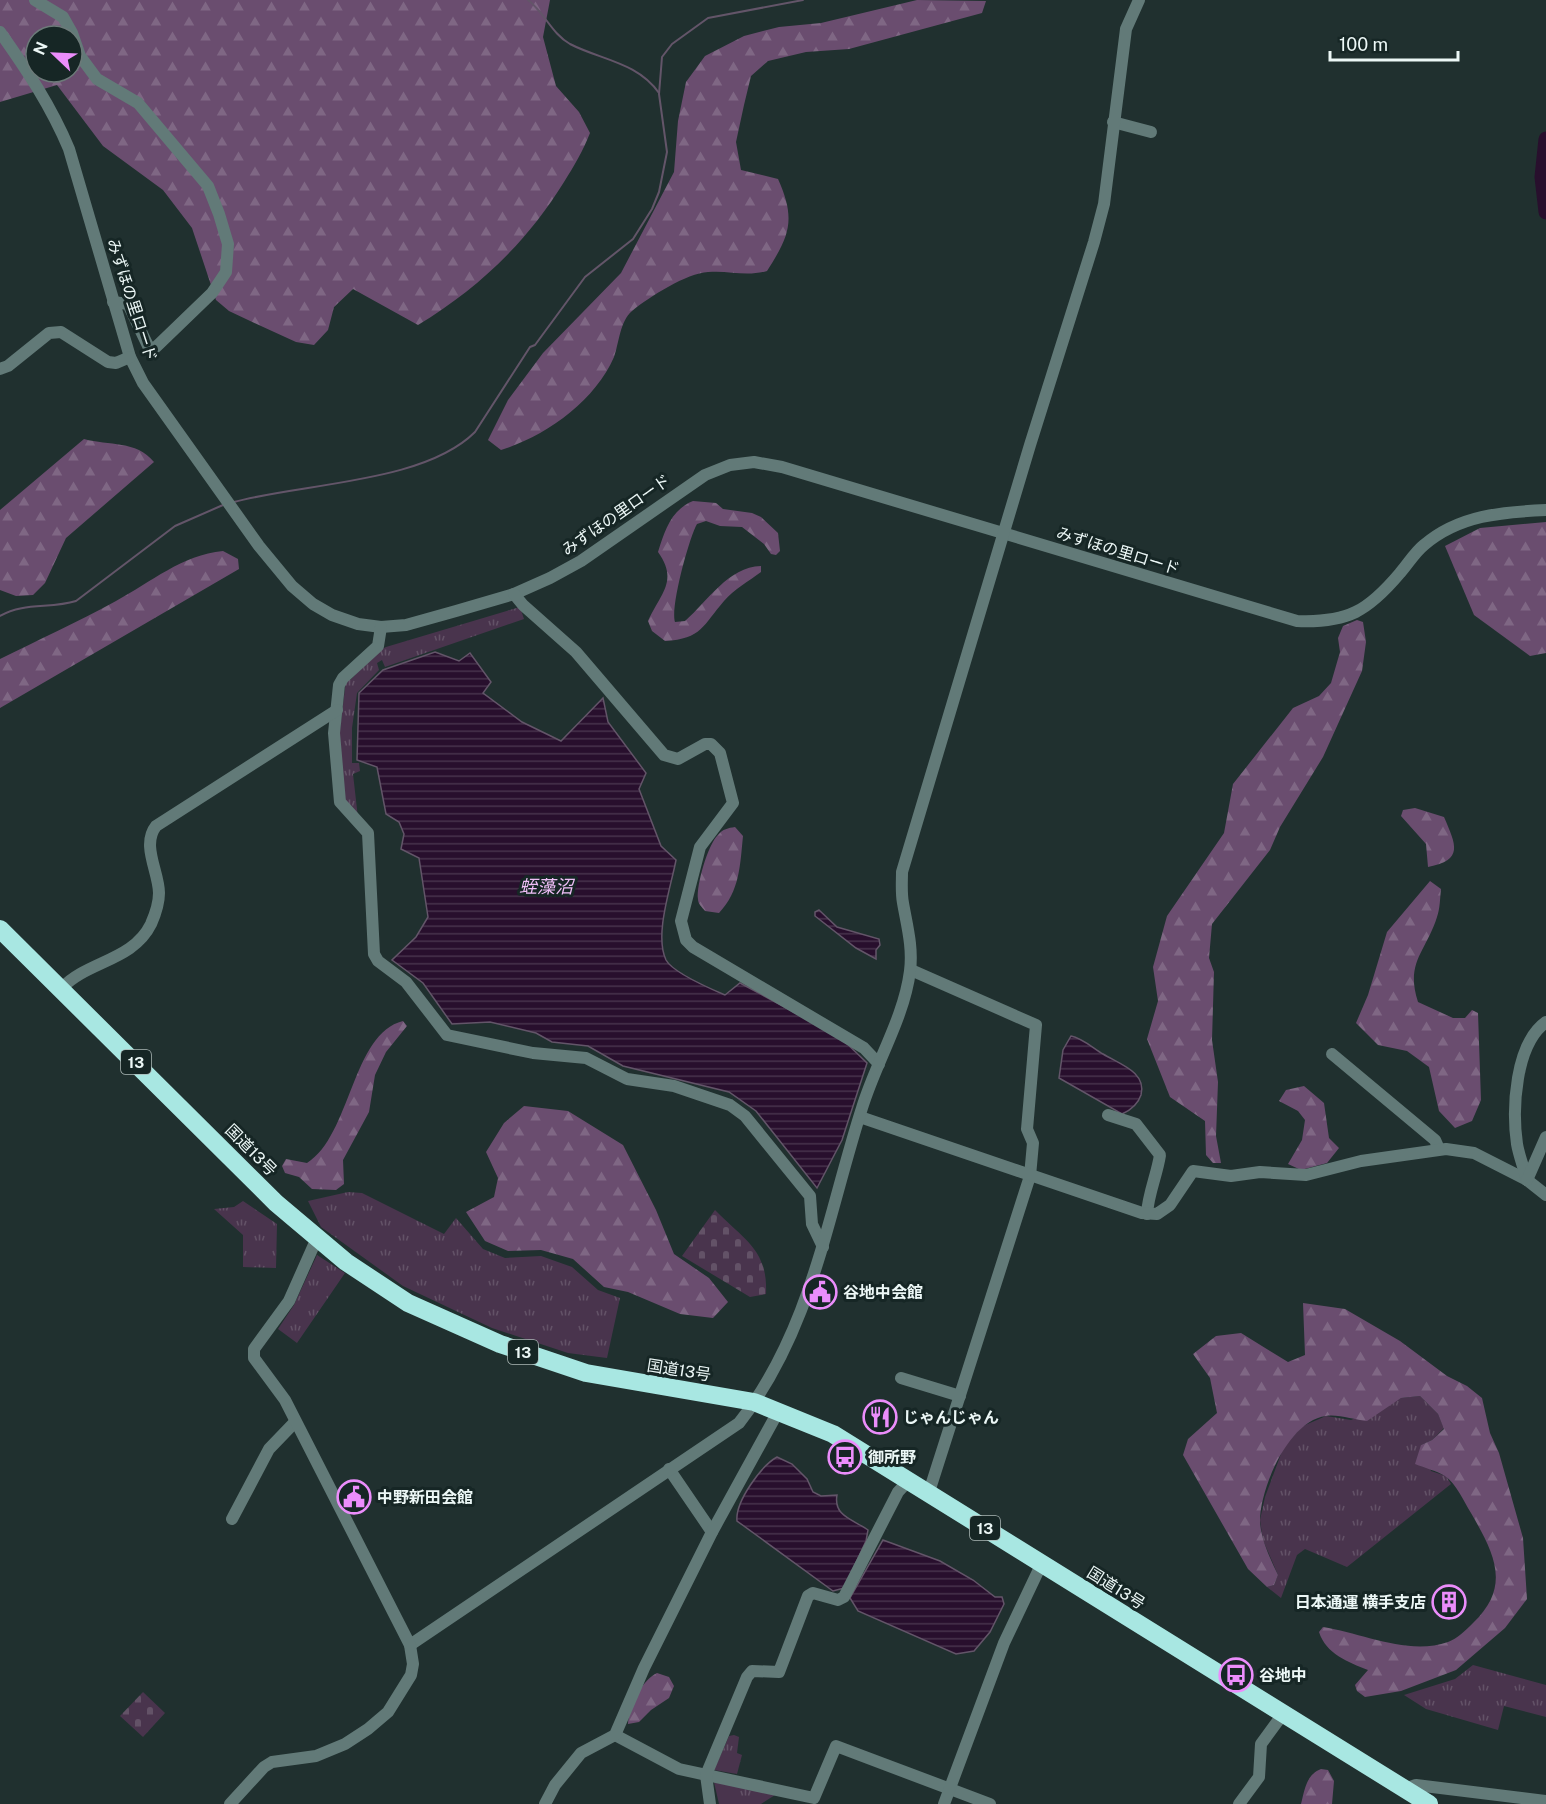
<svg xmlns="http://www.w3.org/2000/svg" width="1546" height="1804" font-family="'Public Sans','Noto Sans JP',sans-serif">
<defs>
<pattern id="grass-tufts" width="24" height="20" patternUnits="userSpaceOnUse" patternTransform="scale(1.5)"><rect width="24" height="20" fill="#49344d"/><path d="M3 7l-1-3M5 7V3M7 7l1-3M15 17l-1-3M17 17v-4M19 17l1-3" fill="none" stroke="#635267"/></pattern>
<pattern id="forest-firs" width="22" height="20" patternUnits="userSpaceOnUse" patternTransform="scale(1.5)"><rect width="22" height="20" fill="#6a4d6f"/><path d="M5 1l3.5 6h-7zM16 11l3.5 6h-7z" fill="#7f6784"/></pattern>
<pattern id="cemetery-stones" width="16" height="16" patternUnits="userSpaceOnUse" patternTransform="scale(1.5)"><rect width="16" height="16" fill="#49344d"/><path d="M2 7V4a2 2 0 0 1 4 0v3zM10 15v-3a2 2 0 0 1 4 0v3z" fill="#635267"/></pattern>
<pattern id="water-rules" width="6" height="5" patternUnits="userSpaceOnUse" patternTransform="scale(1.5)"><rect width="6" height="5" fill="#280f2d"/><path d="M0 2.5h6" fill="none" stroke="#47334c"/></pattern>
</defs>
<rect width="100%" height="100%" fill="#20302f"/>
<g fill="url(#grass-tufts)">
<path d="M520 607 524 619 385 667 382 660 377 663 379 670 357 693 352 728V763H359L360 771 353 774 358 818 346 807 337 754 346 680H350C361 670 373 652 386 647Z"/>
<polygon points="348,1192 362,1193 444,1234 456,1218 483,1249 505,1258 541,1256 572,1267 598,1290 620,1298 607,1358 568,1353 492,1328 403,1286 321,1227 308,1201"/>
<polygon points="243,1201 277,1224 276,1268 243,1267 243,1235 214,1209 234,1207"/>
<polygon points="317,1255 345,1273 297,1343 278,1329 294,1305"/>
<polygon points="1420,1396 1438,1414 1444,1428 1432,1440 1421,1445 1431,1471 1446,1476 1451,1484 1347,1567 1305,1549 1297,1555 1281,1598 1267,1587 1274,1585 1278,1575 1263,1540 1260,1520 1265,1497 1284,1446 1303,1426 1326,1416 1351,1420 1401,1398"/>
<polygon points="1473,1665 1546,1685 1546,1717 1504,1706 1498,1730 1426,1709 1404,1695 1455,1679"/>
<polygon points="734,1735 739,1737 737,1753 742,1755 737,1774 714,1770 729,1736"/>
<polygon points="714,1782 775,1795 761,1804 719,1804"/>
</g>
<g fill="url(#forest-firs)" fill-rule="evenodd">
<path d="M0 0H550L543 37 556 86 579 112 590 133C583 151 574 166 564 182 527 242 479 288 418 325L353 289 334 307 328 330 314 345 296 342 261 326 229 311 216 300 192 228 163 190 103 146 57 85 0 102ZM36 36H72V72H36Z"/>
<path d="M917 0 986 1 982 13 849 49 806 52 768 61 751 76 744 105 736 142 741 170 778 179C796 219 790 235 767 271 745 277 729 270 708 272 687 273 649 297 632 311 620 321 619 343 614 357 595 401 546 436 501 450L488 440 508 400 543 353 621 273 674 172 678 121 686 82 705 56 744 36 779 27 821 23Z"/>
<path d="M84 439C109 446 136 440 154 462L66 538 45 583 33 595 16 596 0 590V510Z"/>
<path d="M693 501 716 503 723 509 752 513 761 517 778 533 780 551 776 555 771 554 764 544 742 527 720 526 706 521 697 524C689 538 670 608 675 622L685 621C708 601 728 567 761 566V572C749 581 734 589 724 601 703 625 702 639 665 641L652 631 648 621C660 594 679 581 658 552 665 530 671 510 693 501Z"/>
<polygon points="1546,522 1546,653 1530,656 1474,615 1445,546 1480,528"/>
<path d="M223 551 238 559 239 569 0 708V659C38 640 78 622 116 601 151 582 182 555 223 551Z"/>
<polygon points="1357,620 1363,622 1366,642 1362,671 1323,757 1280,827 1270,850 1212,924 1209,958 1214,972 1212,1040 1218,1082 1216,1136 1221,1163 1213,1163 1206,1155 1205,1121 1170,1097 1147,1039 1158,1001 1153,967 1167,916 1224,833 1233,784 1293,708 1319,696 1331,683 1340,652 1338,638 1343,626"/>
<path d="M1415 808 1444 817C1456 845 1464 860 1428 867L1426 844 1401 816 1403 810Z"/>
<path d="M735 827 743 836C740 865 740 891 719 913L705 911C702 907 698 904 698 899 696 886 708 844 718 835 723 829 728 828 735 827Z"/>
<path d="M1430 881 1441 889C1440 898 1440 909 1437 917 1426 952 1405 962 1418 1002L1453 1018H1465L1472 1010 1478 1013 1481 1100 1472 1121 1455 1128 1439 1111 1429 1067 1407 1051 1378 1045 1356 1023 1368 995 1387 932Z"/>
<path d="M403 1021 407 1026 386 1052 375 1075 369 1112 343 1160 344 1184 336 1190 312 1189 299 1177 285 1173 282 1166 286 1159 307 1163C351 1136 352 1033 403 1021Z"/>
<polygon points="1304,1086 1324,1103 1329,1138 1339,1148 1327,1163 1301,1170 1288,1164 1302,1140 1305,1120 1298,1111 1279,1101 1286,1090"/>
<polygon points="524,1106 568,1111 623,1145 656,1210 674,1254 709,1278 728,1302 713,1318 680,1314 628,1292 604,1287 573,1259 541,1250 508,1251 485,1241 466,1212 494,1197 498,1178 486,1152 504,1123"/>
<path d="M1303 1303 1345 1309 1400 1341 1447 1376 1467 1386 1482 1398 1490 1433 1499 1453 1523 1538 1527 1599 1505 1628 1456 1670 1401 1691 1365 1697 1357 1691 1355 1685 1368 1670C1348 1662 1326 1654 1319 1632L1323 1627C1362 1633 1408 1656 1448 1642 1457 1639 1466 1630 1473 1623 1512 1586 1494 1553 1471 1513 1464 1502 1456 1483 1445 1476 1437 1471 1425 1468 1415 1464L1421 1445 1432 1440 1444 1429 1438 1414 1420 1396 1401 1398 1367 1421C1355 1420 1338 1414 1326 1416 1289 1420 1259 1489 1260 1523 1262 1542 1270 1558 1278 1575L1274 1585 1267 1587 1248 1569 1183 1455 1188 1439 1217 1413 1210 1378 1193 1354 1216 1336 1241 1333 1288 1362 1305 1355Z"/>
<path d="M657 1673 669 1677 674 1686 669 1698 651 1710 639 1722 628 1724C629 1706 642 1680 657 1673Z"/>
<path d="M1321 1769 1328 1770 1334 1781 1332 1804H1301C1305 1789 1306 1775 1321 1769Z"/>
</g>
<g fill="url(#cemetery-stones)">
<path d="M715 1210C744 1240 768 1249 766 1294L750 1297 682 1256Z"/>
<polygon points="143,1692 165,1713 143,1737 120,1716"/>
</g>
<g fill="url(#water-rules)" stroke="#635569" stroke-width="1.5">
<path d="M435 652 459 661 470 653 491 682 483 693 522 722 561 741 603 698 608 722 646 773 639 789 661 846 676 860C671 887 654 935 666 960 673 973 711 989 725 995L740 983 840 1037 867 1063 842 1140 817 1188 756 1111 729 1092 623 1066 588 1046 552 1042 536 1033 490 1022 452 1024 423 983 392 960 416 937 428 917 419 858 401 849 404 834 399 822 386 814 377 767 357 760 359 693 383 670Z"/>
<polygon points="819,910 837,927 879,939 880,945 876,950 876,959 856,948 815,916 815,912"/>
<path d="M1071 1036C1082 1038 1093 1048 1103 1054 1119 1064 1147 1072 1141 1095 1138 1104 1131 1110 1122 1114L1059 1078 1063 1050Z"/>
<path d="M777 1457 792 1464 807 1479 813 1492 821 1496 837 1495C833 1517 855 1520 868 1530L866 1541 844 1588 833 1591 737 1521C735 1502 761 1466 777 1457Z"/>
<polygon points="883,1540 940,1561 973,1580 995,1597 1002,1597 1004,1604 990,1632 974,1651 956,1654 858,1611 850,1598"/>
</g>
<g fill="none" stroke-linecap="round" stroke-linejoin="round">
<g stroke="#635569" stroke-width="2">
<path d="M528 0C544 12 552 34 570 44 601 60 637 62 659 93"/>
<path d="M234 502C303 483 424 483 475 432L530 347 535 345 585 277 633 239 652 209 659 192 667 152 659 94 662 57 672 44 708 18 803 0"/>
<path d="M0 616C24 602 50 609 76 601L175 526 223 505"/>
</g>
<polyline stroke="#280f2d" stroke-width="15" points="1546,139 1542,177 1546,212"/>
<g stroke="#627a78" stroke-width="12">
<polyline points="35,0 63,17 72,33 80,56 97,79 138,103 208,186 219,214 228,244 226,272 212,293 156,347 149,348 128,304 113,302"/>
<path d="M0 32C27 70 51 106 69 149L130 357 143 383 259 546 292 586 313 604 332 615 358 624 381 627 406 625 456 611 514 594 550 578 581 561 705 475 730 465 754 462 782 467 1297 621C1348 623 1368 611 1400 573 1408 564 1415 552 1424 545 1459 515 1502 512 1546 510"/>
<polyline points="1113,122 1151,132"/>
<polyline points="0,369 8,366 49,333 61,332 108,362 116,363 130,357"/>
<polyline points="514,594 523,605 576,652 664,755 678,759 705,744 711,744 720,753 733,803 700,847 681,921 686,940 693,947 864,1048 879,1064"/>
<polyline points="381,627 378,646 343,678 339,685 334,733 340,802 368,833 374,954 378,961 406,982 447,1035 533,1053 586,1058 627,1079 674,1086 730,1105 745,1116 810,1196 812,1224 823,1247"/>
<polyline points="911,970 1036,1025 1027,1129 1033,1143 1030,1176 929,1492"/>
<path d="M62 988C87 961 133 961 151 924 155 915 159 904 159 893 159 872 141 845 156 826L337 710"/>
<polyline points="1332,1054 1435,1140 1439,1149"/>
<path d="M1108 1115 1136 1124 1160 1155C1157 1175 1148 1194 1147 1214"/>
<polyline points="860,1117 1142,1213 1157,1214 1170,1205 1193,1171 1231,1176 1260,1172 1306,1175 1361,1161 1446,1149 1474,1153 1527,1180 1546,1195"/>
<path d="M1527 1180C1524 1168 1519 1156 1517 1144 1512 1109 1515 1044 1546 1022"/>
<polyline points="1527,1180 1546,1137"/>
<polyline points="901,1378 960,1396"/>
<polyline points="669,1469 712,1532"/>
<polyline points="232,1519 269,1449 295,1422"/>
<path d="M410 1645 739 1423C812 1329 827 1217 862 1108 876 1062 904 1018 910 971 913 947 907 926 903 903 901 893 902 882 902 872L1030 445 1094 242 1104 204 1126 29 1139 0"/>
<polyline points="615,1735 679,1769 814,1798 836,1746 990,1804"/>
<polyline points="1405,1789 1416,1785 1546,1801"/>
<polyline points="230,1804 264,1767 272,1762 316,1756 345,1744 368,1729 388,1712 411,1675 413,1664 410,1645 285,1400 254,1358 254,1349 289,1301 317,1238"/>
<polyline points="545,1804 555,1785 581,1753 615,1735 644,1668 712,1532 779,1410"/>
<polyline points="710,1804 706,1775 747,1677 752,1671 779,1672 808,1596 813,1593 838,1600 844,1597 898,1492 909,1480"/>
<polyline points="944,1804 1004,1643 1041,1565"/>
<polyline points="1239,1804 1259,1777 1261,1744 1283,1714"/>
</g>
<polyline stroke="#a8e7e2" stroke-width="18" points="0,929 276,1203 346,1262 408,1303 500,1344 586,1373 754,1402 833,1434 1429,1804"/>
</g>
<defs>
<g id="civic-ring" transform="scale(1.725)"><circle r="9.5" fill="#162625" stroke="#eb8dfb" stroke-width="1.5"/><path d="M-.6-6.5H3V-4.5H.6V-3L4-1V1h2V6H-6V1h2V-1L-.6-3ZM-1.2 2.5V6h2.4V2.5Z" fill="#eb8dfb"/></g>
<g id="restaurant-ring" transform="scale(1.725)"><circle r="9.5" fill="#162625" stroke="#eb8dfb" stroke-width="1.5"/><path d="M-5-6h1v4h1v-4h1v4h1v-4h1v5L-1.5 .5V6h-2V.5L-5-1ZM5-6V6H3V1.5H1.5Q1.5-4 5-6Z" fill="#eb8dfb"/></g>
<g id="bus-ring" transform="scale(1.725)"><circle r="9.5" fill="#162625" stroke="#eb8dfb" stroke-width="1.5"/><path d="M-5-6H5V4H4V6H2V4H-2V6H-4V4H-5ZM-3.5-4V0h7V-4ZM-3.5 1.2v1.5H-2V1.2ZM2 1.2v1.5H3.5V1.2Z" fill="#eb8dfb"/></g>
<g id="building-ring" transform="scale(1.725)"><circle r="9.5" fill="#162625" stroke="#eb8dfb" stroke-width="1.5"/><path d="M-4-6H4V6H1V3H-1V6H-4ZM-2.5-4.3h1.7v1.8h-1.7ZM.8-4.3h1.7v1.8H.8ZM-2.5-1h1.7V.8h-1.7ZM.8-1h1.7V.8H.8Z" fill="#eb8dfb"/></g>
</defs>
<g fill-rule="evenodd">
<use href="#civic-ring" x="820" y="1292"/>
<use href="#restaurant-ring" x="880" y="1417"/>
<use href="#bus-ring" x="845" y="1457"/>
<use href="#civic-ring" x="354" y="1497"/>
<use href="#building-ring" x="1449" y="1602"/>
<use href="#bus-ring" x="1236" y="1675"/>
</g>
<g text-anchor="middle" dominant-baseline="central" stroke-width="6" stroke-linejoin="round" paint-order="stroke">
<g fill="#162625" stroke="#acb8b7" stroke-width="1.5">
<rect x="121" y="1050" width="30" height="24" rx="4.5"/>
<rect x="508" y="1340" width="30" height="24" rx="4.5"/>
<rect x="970" y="1516" width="30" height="24" rx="4.5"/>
</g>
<g font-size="15" font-weight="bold" fill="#ecf7f6">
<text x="136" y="1062">13</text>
<text x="523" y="1352">13</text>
<text x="985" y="1528">13</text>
</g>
<g font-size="16" fill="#ecf7f6" stroke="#162625">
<text transform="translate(132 300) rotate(72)">みずほの里ロード</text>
<text transform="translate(616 515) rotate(-35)">みずほの里ロード</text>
<text transform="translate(1118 551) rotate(17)">みずほの里ロード</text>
<text transform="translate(251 1150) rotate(45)">国道13号</text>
<text transform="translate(679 1370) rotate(9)">国道13号</text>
<text transform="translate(1116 1588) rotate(32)">国道13号</text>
</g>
<g font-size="16" font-weight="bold" fill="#ecf7f6" stroke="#162625" text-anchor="start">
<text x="843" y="1292">谷地中会館</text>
<text x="903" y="1417">じゃんじゃん</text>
<text x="868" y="1457">御所野</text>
<text x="377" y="1497">中野新田会館</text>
<text x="1426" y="1602" text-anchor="end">日本通運 横手支店</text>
<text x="1259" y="1675">谷地中</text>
</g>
<g font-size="18" font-style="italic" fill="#efbef7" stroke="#162625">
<text x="546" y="886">蛭藻沼</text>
</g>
</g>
<g transform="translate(54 54) rotate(293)"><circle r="28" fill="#162625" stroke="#6c7a79" stroke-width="1.5"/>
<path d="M0-4.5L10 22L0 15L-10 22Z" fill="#eb8dfb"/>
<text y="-9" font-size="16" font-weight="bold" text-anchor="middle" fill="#ecf7f6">N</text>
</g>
<path d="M1330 51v9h128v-9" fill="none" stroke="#ecf7f6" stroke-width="3"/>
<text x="1339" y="51" font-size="18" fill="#ecf7f6" stroke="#162625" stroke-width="4.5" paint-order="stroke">100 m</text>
</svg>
